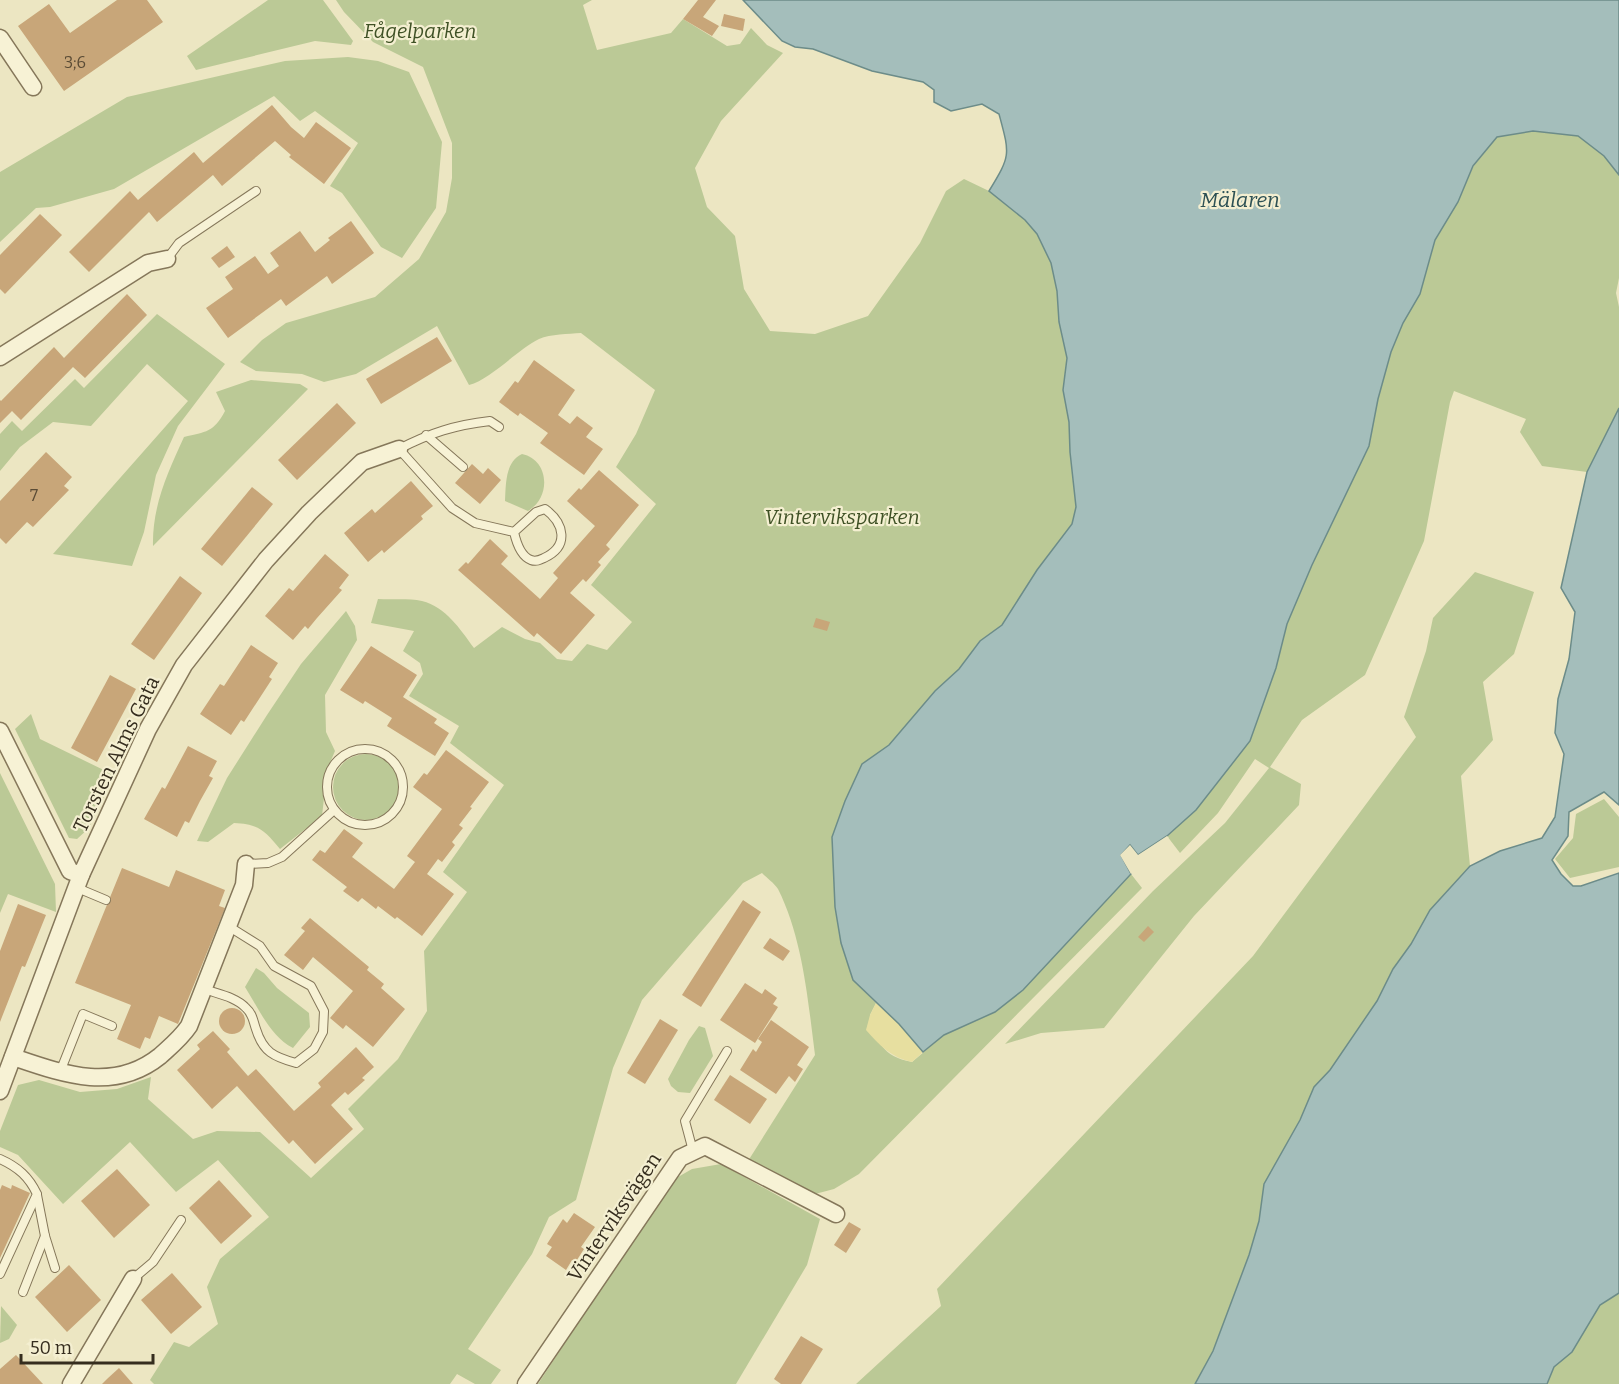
<svg xmlns="http://www.w3.org/2000/svg" width="1619" height="1384" font-family="Bitter,serif">
<rect width="100%" height="100%" fill="#ece6c2"/>
<g fill="#bbc996">
<polygon points="268,0 323,0 353,41 351,45 315,41 196,70 187,56"/>
<path d="M336 0H592L583 5 597 50 671 33 683 19 727 46 740 44 751 28 767 45 783 53 721 121 695 168 707 207 735 236 744 289 770 331 815 334 868 316 920 243 946 191 964 179 989 191 1025 220 1037 234 1051 263 1057 291 1059 322 1067 358 1063 390 1069 422 1070 452 1076 507 1072 524 1037 570 1002 625 980 641 959 669 935 691 889 746 862 764 853 980 876 1003 870 1015C878 1042 881 1056 912 1062L944 1035 995 1012 1023 990 1131 874 1142 888 859 1174 834 1189 815 1194 748 1161 815 1055C808 1001 803 939 778 889 774 883 767 878 762 873L743 883 642 1000 613 1068 576 1200 549 1217 532 1254 468 1349 501 1370 491 1384H475L457 1374 450 1384H154L150 1380 174 1342 189 1347 218 1324 207 1287 220 1259 269 1217 218 1160 176 1192 130 1142 63 1204 18 1155 0 1147V1131L18 1085 39 1080 80 1092 117 1089 151 1077 148 1099 193 1139 217 1131 260 1132 311 1178 364 1129 348 1109 398 1059 427 1011 424 951 467 892 443 872 504 785 450 743 459 726 409 696 423 674 420 663 403 651 414 631 371 623 378 599C392 600 408 598 422 601 446 607 460 629 474 648L502 627 525 639 540 643 557 659 572 661 587 644 607 650 632 622 591 585 656 504 616 467 636 434 655 390 581 333C568 334 551 334 539 339 517 350 491 379 469 385L437 326 356 374 324 382 302 374 256 371 240 362 262 340 286 323 375 297 419 259 446 212 452 178V143L423 67 373 42 344 12Z"/>
<polygon points="348,57 378,61 409,72 442,142 436,208 402,258 381,247 342,193 330,186 358,143 315,111 300,121 274,96 114,189 50,207 36,208 0,242 0,172 127,97 285,61"/>
<polygon points="1533,131 1578,136 1604,156 1619,175 1619,278 1616,293 1619,307 1619,408 1587,472 1542,466 1520,432 1526,419 1454,391 1450,402 1424,541 1365,675 1302,720 1270,767 1301,784 1299,805 1194,916 1104,1028 1041,1033 1005,1044 1153,891 1225,823 1269,768 1255,759 1218,813 1180,853 1167,836 1196,810 1250,741 1276,668 1287,624 1312,565 1369,446 1378,399 1391,352 1403,323 1420,294 1435,240 1458,202 1473,167 1497,137"/>
<polygon points="157,314 225,364 178,426 156,475 144,532 132,566 53,554 188,401 147,364 91,426 53,422 20,447 0,471 0,434 12,421 22,431 75,379 84,388"/>
<path d="M251 380 300 384 308 389 153 546C152 506 168 472 184 437 206 432 214 432 225 411L216 392Z"/>
<path d="M522 454C550 460 551 498 528 511L505 501C506 484 505 462 522 454Z"/>
<polygon points="1475,572 1534,592 1514,654 1483,682 1493,740 1461,776 1470,866 1430,910 1411,944 1393,969 1377,1001 1330,1070 1314,1087 1300,1120 1264,1184 1259,1221 1249,1255 1213,1351 1195,1384 856,1384 941,1306 937,1289 1253,956 1416,737 1404,717 1426,651 1433,618"/>
<path d="M346 611 355 626 357 640 325 695 326 732 335 751 323 779 324 798 322 816 280 849C265 831 259 824 234 823L208 842 197 841 227 778 267 715 301 664Z"/>
<polygon points="31,714 40,739 114,775 89,828 77,839 69,838 15,729"/>
<circle cx="366" cy="787" r="33"/>
<polygon points="0,773 55,884 56,912 8,894 0,913"/>
<polygon points="1604,799 1619,817 1619,867 1570,878 1555,859 1573,838 1576,814"/>
<path d="M256 968 264 973 277 988 309 1013 310 1027 293 1048C270 1036 259 1009 245 987Z"/>
<polygon points="699,1026 705,1028 713,1056 690,1093 678,1092 671,1086 668,1079 689,1040"/>
<polygon points="721,1164 820,1219 807,1265 736,1384 538,1384 671,1181 692,1169"/>
<polygon points="1619,1293 1619,1384 1547,1384 1554,1367 1572,1352 1600,1305"/>
<polygon points="1,1306 17,1325 9,1339 0,1343"/>
</g>
<path fill="#e7dfa0" d="M876 1003 899 1024 923 1052 912 1062C892 1058 879 1045 866 1030L870 1015Z"/>
<g fill="#a4bebb" stroke="#6c8c89" stroke-width="1.5">
<path d="M743 0H1619V175L1604 156 1578 136 1533 131 1497 137 1473 166 1458 202 1435 240 1420 294 1403 323 1391 352 1378 399 1369 446 1312 565 1287 624 1276 668 1250 741 1196 810 1167 836 1138 855 1130 845 1121 855 1131 874 1023 990 995 1012 944 1035 923 1052 899 1024 853 980 841 943 835 907 832 837 845 801 862 764 889 745 935 691 959 669 980 641 1002 625 1037 570 1072 524 1076 507 1070 452 1069 422 1063 390 1067 358 1059 322 1057 291 1051 263 1037 234 1025 220 989 191C1011 155 1010 155 999 114L982 104 951 111 934 102V90L923 82 872 71 813 49 795 47 782 41Z"/>
<polygon points="1619,408 1619,805 1604,792 1569,812 1568,836 1552,860 1561,874 1573,886 1581,886 1619,873 1619,1293 1600,1305 1572,1352 1554,1367 1547,1384 1195,1384 1213,1351 1249,1255 1259,1221 1264,1184 1300,1120 1314,1087 1330,1070 1377,1001 1393,969 1411,944 1430,910 1470,866 1500,851 1542,838 1555,817 1564,754 1555,733 1558,699 1569,659 1575,612 1561,588 1587,472"/>
</g>
<polygon fill="#ece6c2" points="1167,836 1169,838 1139,858 1136,857 1130,850 1124,855 1134,872 1131,874 1120,855 1130,845 1138,855"/>
<g fill="#c8a679">
<polygon points="117,0 147,0 163,22 64,91 18,26 49,4 70,33"/>
<polygon points="698,0 716,0 703,17 719,26 712,36 683,19"/>
<polygon points="724,14 745,19 743,31 721,26"/>
<polygon points="272,105 291,127 304,138 316,122 351,148 324,184 289,157 291,155 275,141 222,186 213,175 157,222 149,212 89,272 69,252 130,191 138,200 194,152 203,163"/>
<polygon points="40,214 62,235 5,294 0,289 0,255"/>
<polygon points="351,221 374,253 332,284 327,276 286,306 281,299 228,338 206,308 233,289 225,277 255,256 268,274 279,266 270,253 300,231 315,252 330,240 328,238"/>
<polygon points="227,246 235,257 219,268 211,258"/>
<polygon points="127,294 147,315 85,378 73,367 21,420 12,411 0,423 0,400 1,401 54,347 64,358"/>
<polygon points="437,337 452,361 381,404 366,379"/>
<polygon points="534,360 575,390 558,415 570,424 577,416 593,428 586,437 603,449 584,475 540,443 548,433 520,413 518,416 499,402 515,381 518,383"/>
<polygon points="337,403 356,423 297,480 278,460"/>
<polygon points="46,452 72,477 64,486 69,490 33,527 27,522 6,544 0,538 0,501"/>
<polygon points="472,464 483,474 488,468 501,480 480,504 455,483"/>
<polygon points="599,470 639,505 606,545 610,549 598,562 601,565 586,582 583,579 570,593 595,615 561,654 537,633 534,637 458,570 466,562 468,564 490,539 508,556 501,564 540,599 558,578 553,573 595,526 567,501 579,488 581,490"/>
<polygon points="411,481 433,506 421,516 423,519 384,553 382,550 368,562 344,533 372,509 375,513"/>
<polygon points="252,487 273,504 222,566 201,549"/>
<polygon points="325,554 349,575 339,588 342,590 317,618 308,629 305,626 293,640 265,616 289,588 293,591"/>
<polygon points="180,576 202,593 154,660 131,644"/>
<polygon points="816,618 830,622 827,631 813,627"/>
<polygon points="251,645 278,663 269,677 272,679 244,722 241,720 231,735 200,714 220,684 224,686"/>
<polygon points="371,646 417,675 403,697 437,719 434,723 449,733 435,756 387,726 392,718 365,701 363,704 340,690"/>
<polygon points="110,675 136,689 97,762 71,748"/>
<polygon points="188,746 217,761 209,776 213,778 200,801 189,823 185,821 177,837 144,819 162,787 165,789"/>
<polygon points="446,750 489,782 470,807 472,808 459,825 463,828 452,842 455,845 442,862 438,859 427,874 454,894 422,936 397,917 395,919 378,906 376,909 362,898 358,902 343,891 347,887 312,860 320,850 325,853 344,829 363,843 352,857 394,889 415,862 407,856 442,809 413,787 424,773 427,775"/>
<polygon points="122,868 169,887 176,870 225,890 219,906 225,908 178,1024 159,1016 150,1039 145,1037 140,1049 117,1039 131,1005 75,983"/>
<polygon points="743,900 761,912 701,1007 682,995"/>
<polygon points="18,904 46,915 25,967 22,966 0,1022 0,951"/>
<polygon points="310,918 369,967 367,970 384,984 381,988 405,1009 373,1047 346,1025 343,1029 330,1018 353,991 313,957 303,970 284,955 305,931 301,928"/>
<polygon points="1148,926 1154,932 1144,942 1138,937"/>
<polygon points="770,938 790,951 783,961 763,948"/>
<polygon points="745,983 762,994 765,989 777,998 773,1004 778,1007 755,1043 720,1020"/>
<circle cx="232" cy="1021" r="13"/>
<polygon points="660,1019 678,1030 645,1084 627,1073"/>
<polygon points="771,1020 809,1047 797,1065 803,1069 795,1082 789,1076 776,1094 740,1070 753,1049 756,1052 762,1042 758,1039"/>
<polygon points="213,1031 230,1049 227,1052 248,1076 256,1069 294,1111 321,1087 318,1083 356,1047 374,1067 362,1078 365,1080 348,1095 345,1092 331,1105 353,1129 315,1164 293,1140 289,1144 237,1086 212,1109 177,1070 200,1049 197,1045"/>
<polygon points="730,1075 767,1099 750,1124 714,1100"/>
<polygon points="117,1169 150,1205 114,1238 81,1201"/>
<polygon points="219,1180 252,1216 221,1244 189,1208"/>
<polygon points="2,1185 11,1189 12,1185 30,1193 0,1258 0,1190"/>
<polygon points="574,1213 595,1227 581,1247 584,1249 575,1263 572,1260 566,1270 546,1256 552,1247 547,1244 563,1219 567,1223"/>
<polygon points="849,1222 861,1229 846,1253 834,1245"/>
<polygon points="69,1265 101,1300 67,1332 35,1297"/>
<polygon points="172,1273 202,1307 171,1334 141,1300"/>
<polygon points="801,1336 823,1349 801,1384 781,1384 774,1379"/>
<polygon points="16,1355 43,1384 0,1384 0,1369"/>
<polygon points="119,1368 133,1384 102,1384 107,1379"/>
</g>
<g fill="none" stroke-linecap="round" stroke-linejoin="round">
<g stroke="#85775a" stroke-width="10">
<g id="lane">
<polyline points="167,259 179,243 256,191"/>
<path d="M499 427 490 421C455 425 430 433 399 449L452 508 475 523 514 532C516 541 520 556 531 560 536 562 540 560 544 558 570 546 564 523 545 509L536 512 514 532"/>
<polyline points="426,435 463,467"/>
<circle cx="365" cy="787" r="38"/>
<polyline points="246,864 268,863 282,857 334,810"/>
<polyline points="75,887 106,900"/>
<path d="M204 989C218 994 236 997 246 1008 253 1014 253 1021 256 1029 263 1052 274 1057 296 1063L314 1049 323 1032 324 1011 311 986 274 966 260 946 228 926"/>
<polyline points="60,1072 83,1014 112,1026"/>
<polyline points="693,1151 685,1121 727,1051"/>
<path d="M0 1159C18 1167 29 1177 37 1194L0 1274"/>
<polyline points="37,1195 45,1236 55,1268"/>
<polyline points="133,1279 153,1262 181,1220"/>
<polyline points="23,1292 45,1236"/>
</g>
</g>
<g stroke="#85775a" stroke-width="19">
<g id="street">
<polyline points="0,38 33,87"/>
<polyline points="0,357 148,263 167,259"/>
<polyline points="0,731 70,871 81,875"/>
<path d="M13 1057C63 1074 114 1093 160 1056 171 1046 181 1038 189 1026L244 885 246 864"/>
<polyline points="0,1091 81,875 148,729 184,665 266,560 309,513 362,462 399,449"/>
<polyline points="71,1384 133,1279"/>
<polyline points="526,1384 680,1158 705,1146 836,1214"/>
</g>
</g>
<use href="#lane" stroke="#f7f2d5" stroke-width="8"/>
<use href="#street" stroke="#f7f2d5" stroke-width="16"/>
</g>
<g text-anchor="middle" dominant-baseline="central" stroke-width="4.5" stroke-linejoin="round" paint-order="stroke">
<g font-size="16" fill="#5a4b35">
<text x="75" y="62">3;6</text>
<text x="34" y="495">7</text>
</g>
<g font-size="20" font-style="italic" fill="#3f5125" stroke="#f4efd1">
<text x="420" y="31">Fågelparken</text>
<text x="842" y="517">Vinterviksparken</text>
</g>
<g font-size="20" fill="#352d1e" stroke="#f4efd1">
<text transform="translate(116 754) rotate(-64)">Torsten Alms Gata</text>
<text transform="translate(614 1217) rotate(-56)">Vinterviksvägen</text>
</g>
<g font-size="21" font-style="italic" fill="#2d5154" stroke="#f4efd1">
<text x="1240" y="200">Mälaren</text>
</g>
</g>
<path d="M21 1354v9h132v-9" fill="none" stroke="#352d1e" stroke-width="3"/>
<text x="30" y="1354" font-size="18" fill="#352d1e" stroke="#f4efd1" stroke-width="4.5" paint-order="stroke">50 m</text>
</svg>
